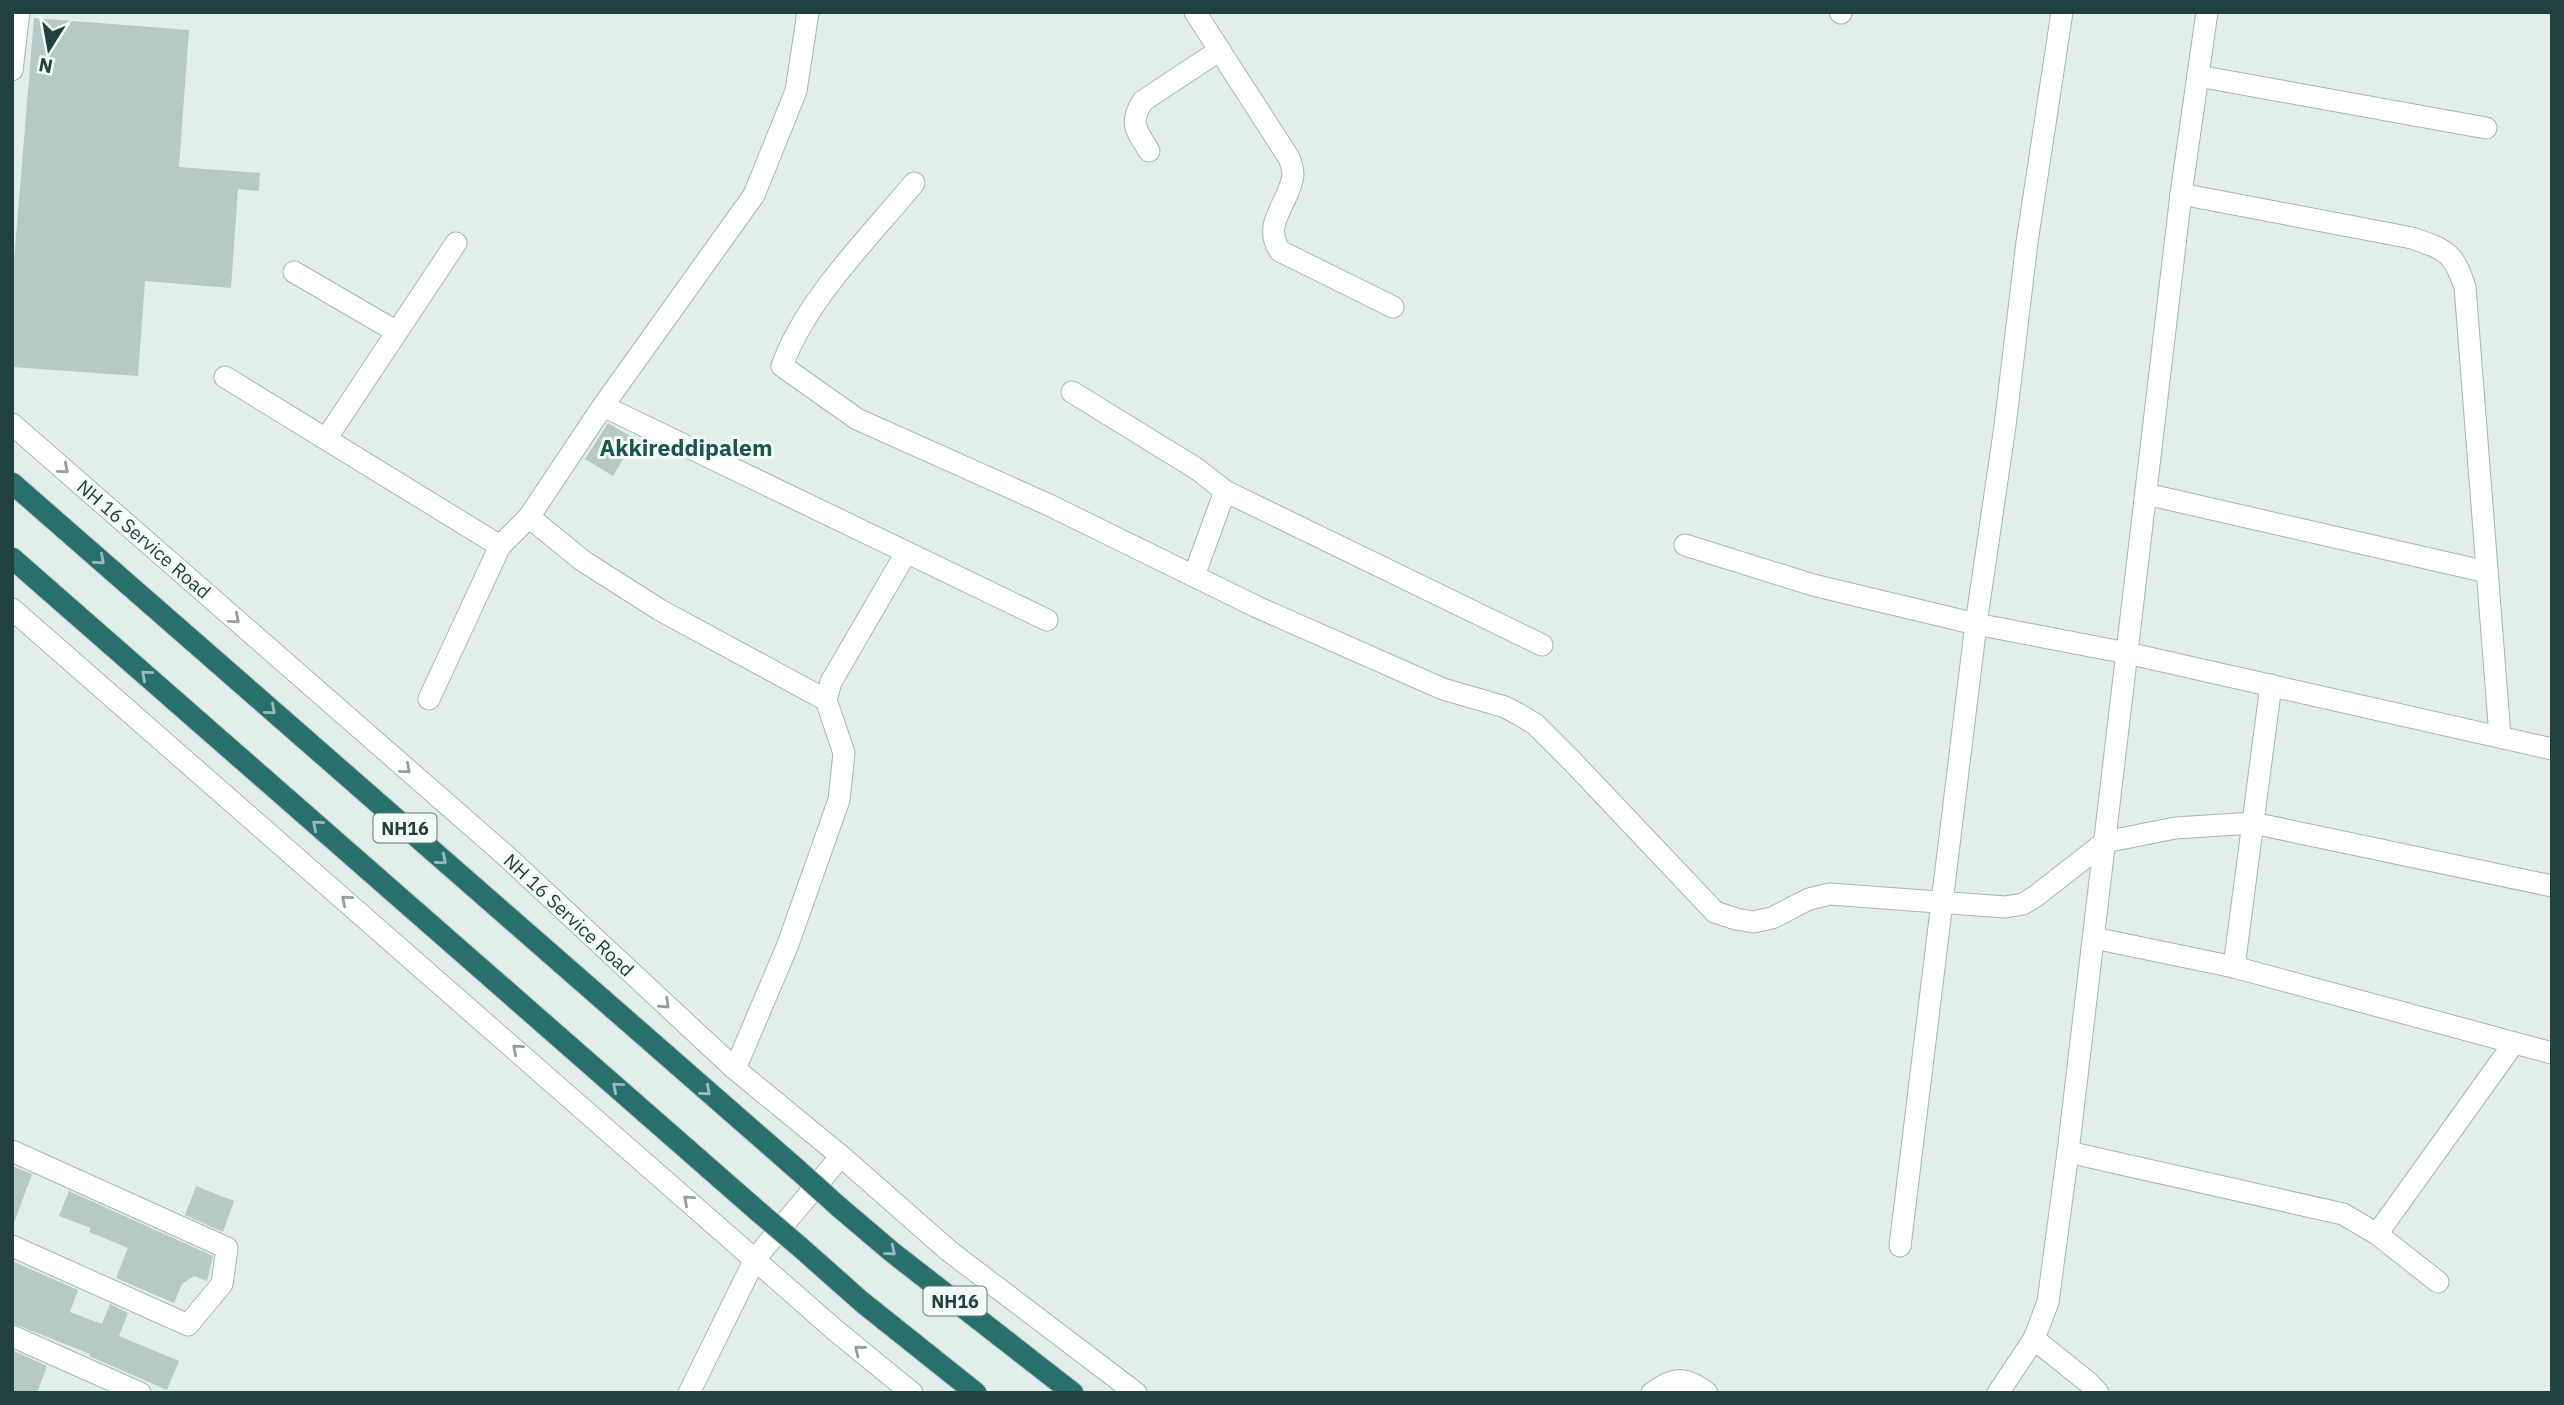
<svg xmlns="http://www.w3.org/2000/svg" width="2564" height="1405" font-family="'IBM Plex Sans',sans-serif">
<rect width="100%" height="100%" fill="#e2eeea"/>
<g fill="#b7c9c4">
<polygon points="34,18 189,30 179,167 260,173 259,191 238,189 231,288 145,281 138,376 12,367 12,284"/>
<polygon points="608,423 635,439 613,476 585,459"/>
<polygon points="12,1166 32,1174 14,1223 12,1222"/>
<polygon points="196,1186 234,1201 223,1232 185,1215"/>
<polygon points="69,1191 213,1256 207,1281 194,1276 182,1284 174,1303 116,1278 128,1248 89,1232 91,1228 59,1216"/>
<polygon points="12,1261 78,1290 70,1312 102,1324 110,1304 128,1313 119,1336 179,1361 167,1390 89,1356 90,1354 12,1323"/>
<polygon points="12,1350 47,1366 37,1393 12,1393"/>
</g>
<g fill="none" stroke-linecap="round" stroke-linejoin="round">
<g stroke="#a4b7b3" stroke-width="23">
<g id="minor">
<path d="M1195 12 1289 158C1291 163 1293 169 1293 175 1290 203 1261 223 1280 251L1393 307"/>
<polyline points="1840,12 1841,13"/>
<polyline points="12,70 19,12"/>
<polyline points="2198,76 2486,128"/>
<path d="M1149 151C1137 131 1128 123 1143 101L1220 50"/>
<path d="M914 183C869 238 806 299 782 366L857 419 1047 504 1257 607 1443 689 1505 707 1520 715 1535 724 1572 761 1715 912 1736 919 1753 922 1772 918 1809 899 1830 894 2005 907 2023 904 2036 896 2105 842 2175 828 2253 823 2552 886"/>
<path d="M2181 194 2412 238C2446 250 2453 251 2465 287L2500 736"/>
<polyline points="294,272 397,332"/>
<polyline points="225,377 500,546"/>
<polyline points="1072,392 1197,469 1225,491 1542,645"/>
<polyline points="603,406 1047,620"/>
<polyline points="12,424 504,854 735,1069 841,1156 949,1251 1136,1393"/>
<polyline points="326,439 456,243"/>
<polyline points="2146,494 2487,572"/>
<polyline points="529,517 583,561 660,610 826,700"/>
<polyline points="1685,545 1813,585 1976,624 2127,653 2552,749"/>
<polyline points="1194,576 1225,491"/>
<polyline points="12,609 835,1330 912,1393"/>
<polyline points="429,699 500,546 529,517 603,406 754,195 796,91 808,12"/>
<polyline points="2094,938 2234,967 2552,1053"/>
<polyline points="2234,967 2271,685"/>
<polyline points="735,1069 787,947 839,800 844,753 826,700 831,682 906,553"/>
<polyline points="12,1151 227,1248 222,1284 188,1325 12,1246"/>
<polyline points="2068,1152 2343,1214 2377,1234 2438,1282"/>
<polyline points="2377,1234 2514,1043"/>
<polyline points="1900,1246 1976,624 2005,426 2027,242 2062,12"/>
<polyline points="12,1336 140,1393"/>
<polyline points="2034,1339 2089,1383 2098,1393"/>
<polyline points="689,1393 755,1259 841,1156"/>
<path d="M1652 1393C1673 1377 1685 1376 1707 1393"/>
<polyline points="1998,1393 2034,1339 2048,1302 2068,1152 2181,194 2207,12"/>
</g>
</g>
<g stroke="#c1cac9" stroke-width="23">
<g id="highway">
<polyline points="12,483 799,1171"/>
<polyline points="12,558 760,1213"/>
<polyline points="839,1207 892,1252 1073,1393"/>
<polyline points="800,1247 862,1302 976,1393"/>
</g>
</g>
<use href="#minor" stroke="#fff" stroke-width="21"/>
<use href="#highway" stroke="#29706d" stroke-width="21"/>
<g stroke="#c1cac9" stroke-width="23" stroke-linecap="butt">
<g id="highway-bridge">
<polyline points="799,1171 839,1207"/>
<polyline points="760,1213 800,1247"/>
</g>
</g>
<use href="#highway-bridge" stroke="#29706d" stroke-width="21"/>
</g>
<defs><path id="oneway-chevron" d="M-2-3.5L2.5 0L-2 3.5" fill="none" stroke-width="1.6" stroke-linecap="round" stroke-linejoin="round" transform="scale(1.75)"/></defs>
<g stroke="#90a09e">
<use href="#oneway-chevron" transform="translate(64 469) rotate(41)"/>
<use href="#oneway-chevron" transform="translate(235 619) rotate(41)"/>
<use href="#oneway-chevron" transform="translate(406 769) rotate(41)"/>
<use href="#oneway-chevron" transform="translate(346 900) rotate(-139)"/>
<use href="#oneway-chevron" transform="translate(665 1004) rotate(43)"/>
<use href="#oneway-chevron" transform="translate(517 1049) rotate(-139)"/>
<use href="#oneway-chevron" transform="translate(688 1200) rotate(-139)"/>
<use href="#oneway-chevron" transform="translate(859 1350) rotate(-141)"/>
</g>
<g stroke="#98bcb9">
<use href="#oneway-chevron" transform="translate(100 560) rotate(41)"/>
<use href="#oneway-chevron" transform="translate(146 675) rotate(-139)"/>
<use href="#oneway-chevron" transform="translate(271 710) rotate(41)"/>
<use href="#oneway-chevron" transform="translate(317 825) rotate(-139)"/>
<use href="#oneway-chevron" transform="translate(442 860) rotate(41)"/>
<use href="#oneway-chevron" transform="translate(617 1087) rotate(-139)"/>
<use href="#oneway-chevron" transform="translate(706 1091) rotate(41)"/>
<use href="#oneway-chevron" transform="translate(891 1251) rotate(39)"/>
</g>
<g text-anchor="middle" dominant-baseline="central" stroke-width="6" stroke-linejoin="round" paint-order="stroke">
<g fill="#f3faf8" stroke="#5f7875" stroke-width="2">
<rect x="373.5" y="813.5" width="63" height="29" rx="5"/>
<rect x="923.5" y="1286.5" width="63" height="29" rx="5"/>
</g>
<g font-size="18" font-weight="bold" fill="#20413d">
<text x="405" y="828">NH16</text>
<text x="955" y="1301">NH16</text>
</g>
<g font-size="19" fill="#20413d" stroke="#f3faf8">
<text transform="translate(144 539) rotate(41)">NH 16 Service Road</text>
<text transform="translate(569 915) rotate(43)">NH 16 Service Road</text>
</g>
<g font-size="23" font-weight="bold" fill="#1a5550" stroke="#f3faf8">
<text x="686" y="447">Akkireddipalem</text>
</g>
</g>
<rect width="2564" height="1405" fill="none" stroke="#20413d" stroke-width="28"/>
<g transform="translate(49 49) rotate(191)" stroke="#f3faf8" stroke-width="5" paint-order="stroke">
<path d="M0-5L12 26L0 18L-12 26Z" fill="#20413d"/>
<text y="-10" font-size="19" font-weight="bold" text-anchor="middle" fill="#20413d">N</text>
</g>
</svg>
